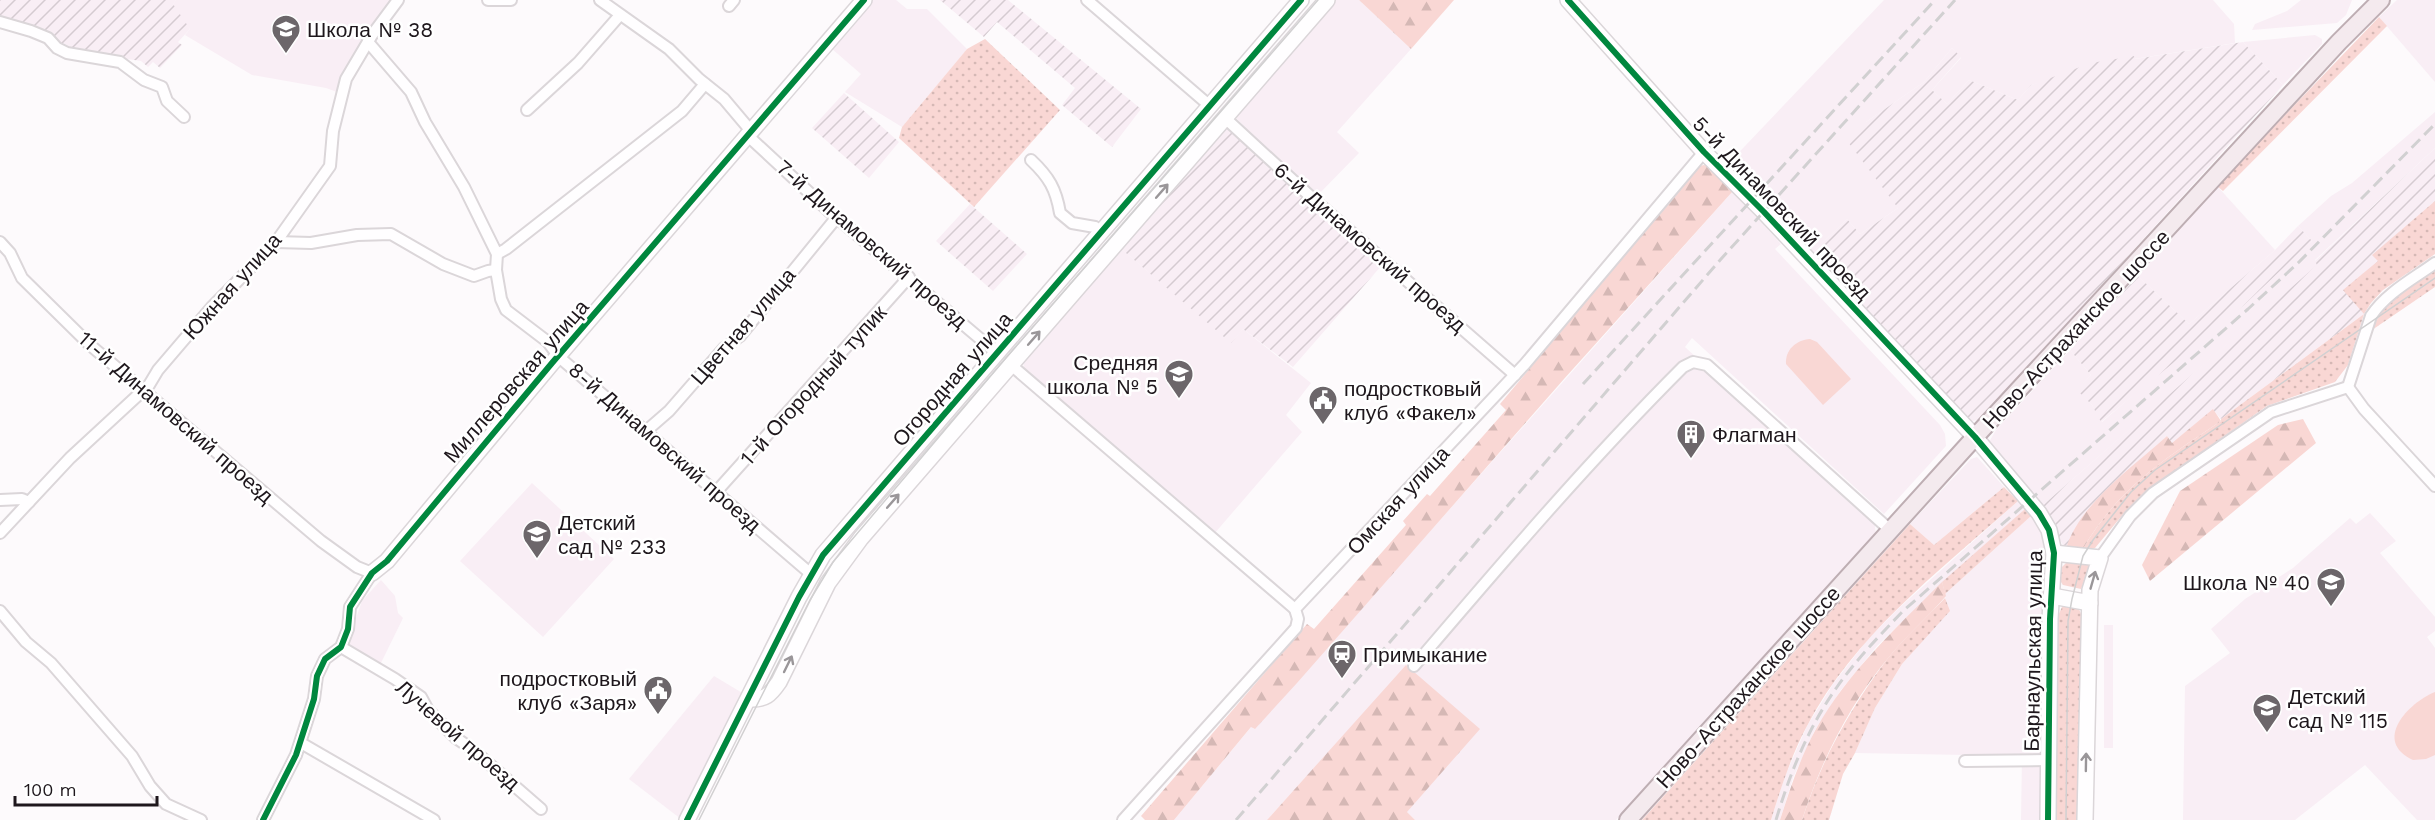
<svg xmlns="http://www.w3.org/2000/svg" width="2435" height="820" font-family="'Work Sans',sans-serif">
<defs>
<pattern id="industrial-furrows" width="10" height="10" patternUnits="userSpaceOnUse" patternTransform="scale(1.5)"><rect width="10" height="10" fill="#f9eef5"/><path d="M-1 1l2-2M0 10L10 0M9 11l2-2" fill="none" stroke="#d5cbd1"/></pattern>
<pattern id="grass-dots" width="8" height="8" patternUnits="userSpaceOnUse" patternTransform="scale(1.5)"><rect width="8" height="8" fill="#f9d7d4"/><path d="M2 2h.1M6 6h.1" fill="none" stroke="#d5b8b5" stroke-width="1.8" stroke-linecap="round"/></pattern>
<pattern id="forest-firs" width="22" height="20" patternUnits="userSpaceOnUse" patternTransform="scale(1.5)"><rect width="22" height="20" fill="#f9d7d4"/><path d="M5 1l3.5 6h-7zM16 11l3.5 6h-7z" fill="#d5b8b5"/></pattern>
</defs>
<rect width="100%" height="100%" fill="#fdfafc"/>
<g fill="#f9eef5">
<polygon points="176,0 396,0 344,70 337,92 326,88 252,75 185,35 190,29 181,19 173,4"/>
<polygon points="873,0 896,0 907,9 927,9 967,49 902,127 845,92 861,74 831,48"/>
<polygon points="1331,0 1359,0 1411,49 1337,132 1359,153 1315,198 1236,118 1237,114"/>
<polygon points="1884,0 2213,0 2234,24 2235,43 2134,59 2134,56 2031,85 2018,100 1969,80 1947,104 1932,90 1961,58 1952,48 1924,82 1866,122 1898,208 1860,234 1847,219 1811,254 1725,167"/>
<polygon points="2301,0 2352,0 2346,15 2337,23 2252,30 2255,24 2287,11"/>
<polygon points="2397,0 2435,0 2435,82 2379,17"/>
<polygon points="2315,35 2322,39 2322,44 2283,85 2243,42"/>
<polygon points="2435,112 2435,148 2315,260 2318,265 2042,506 1989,442 1996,430 2070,350 2091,375 2077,389 2092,405 2102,422 2312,241 2298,226 2331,196 2352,183"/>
<polygon points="2217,186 2275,250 2189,324 2138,276"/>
<polygon points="1733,191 1781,244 1775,249 1940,425 1945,434 1946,446 1884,514 1692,338 1685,347 1874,520 1876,534 1826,592 1616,820 1415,820 1407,812 1407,665 1267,820 1174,820 1252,726 1254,729"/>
<polygon points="1119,247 1231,342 1243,329 1311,383 1286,415 1302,432 1214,534 1024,367 1023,362"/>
<polygon points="1977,457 2004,487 1934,545 1910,524 1971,459"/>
<polygon points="532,483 614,559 543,637 460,561"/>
<polygon points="2018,501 2025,509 1909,615 1877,646 1841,690 1815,730 1793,778 1780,820 1771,820 1785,776 1807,726 1833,684 1868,639 1899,608"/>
<polygon points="2370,513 2396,541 2380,553 2435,617 2435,631 2427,637 2435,648 2435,820 2417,820 2365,765 2295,820 2183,820 2185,686 2230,653 2211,629 2245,599 2293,568 2350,518 2356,524"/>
<polygon points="2031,516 2042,534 2046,552 2043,820 2021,820 2022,756 1855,753 1875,708 1902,664 1949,611 1946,606 1945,594"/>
<polygon points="381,580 395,596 398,613 403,618 379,667 350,646 348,641 362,601"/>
<rect x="2104" y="625" width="9" height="123"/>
<polygon points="714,676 744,694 681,819 629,779"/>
</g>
<g fill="url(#industrial-furrows)">
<polygon points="0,0 176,0 173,4 190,29 178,42 182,45 160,68 153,62 148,67 141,61 72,51 0,19"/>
<polygon points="940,0 1008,0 1141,109 1112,147 1062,105 1075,88 997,22 984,37"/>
<polygon points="2243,42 2283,85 1980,419 1973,421 1965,418 1811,254 1847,219 1860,234 1898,208 1848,142 1866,122 1924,82 1952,48 1961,57 1932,90 1947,104 1969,80 2018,100 2031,85 2091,63 2134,56 2135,59"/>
<polygon points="844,93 899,142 869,178 812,128"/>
<polygon points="1227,127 1382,265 1293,367 1243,329 1231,343 1119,247 1222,129"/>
<polygon points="2435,148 2435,201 2373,255 2379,261 2364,314 2221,419 2213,410 2172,443 2167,436 2085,513 2066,549 2059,539 2053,521 2042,506 2317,265 2315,261"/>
<polygon points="970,204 1027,254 993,291 936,241"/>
<polygon points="2298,226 2312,241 2244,305 2101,422 2092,405 2076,389 2091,375 2070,350 2138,276 2189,324 2275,250"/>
</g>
<g fill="url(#grass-dots)">
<polygon points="2379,17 2387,26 2223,191 2217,186"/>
<polygon points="985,39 1060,110 974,207 899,138 902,127 967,49"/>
<path d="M2435 201V254L2383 290 2371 303 2364 314 2348 365 2335 382 2267 406 2149 489 2125 512 2095 548 2081 552C2117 489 2163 460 2221 421V419L2364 314 2343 290 2378 261 2372 255Z"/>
<path d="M2435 270V287L2372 330C2387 296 2406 290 2435 270Z"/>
<path d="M2004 487 2018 501C1942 569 1855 634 1807 726 1791 756 1781 788 1771 820H1642L1910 524 1934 545Z"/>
<polygon points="2025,509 2031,516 1945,594 1942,582"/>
<polygon points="2068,561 2091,562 2081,589 2063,585 2061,582 2061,568"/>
<path d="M1945 598 1950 611 1902 664 1875 708 1855 753 1843 774 1829 820H1802C1821 761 1850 708 1888 658 1905 637 1926 618 1945 598Z"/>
<polygon points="2068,605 2078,607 2083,618 2077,820 2056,820 2058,616 2062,607"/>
</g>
<g fill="url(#forest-firs)">
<polygon points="1359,0 1454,0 1411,49"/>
<polygon points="1704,165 1710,167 1733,191 1564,379 1297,683 1255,729 1251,727 1174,820 1145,820 1141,816 1307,624 1314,629 1406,525 1403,521 1427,494 1430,496 1506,410 1500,404 1699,166"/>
<path d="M2213 409 2221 421C2163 460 2117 489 2081 552L2066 549C2079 504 2133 467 2167 436L2172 443Z"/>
<polygon points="2303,419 2316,443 2150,581 2142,565 2180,491 2278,425"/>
<path d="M1942 582 1946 596C1928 617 1906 636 1889 657 1849 705 1821 761 1802 820H1780C1790 789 1800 758 1816 729 1848 672 1896 628 1942 582Z"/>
<polygon points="1406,665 1480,729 1407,812 1415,820 1267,820"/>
</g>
<g fill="#f9d7d4">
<path d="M1810 339 1817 342 1851 379 1823 405 1786 364C1785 350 1796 340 1810 339Z"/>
<path d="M2435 692V755L2426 759 2413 760C2372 741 2408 703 2435 692Z"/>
</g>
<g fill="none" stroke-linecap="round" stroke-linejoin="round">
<g stroke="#dbd6d9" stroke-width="14">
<g id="street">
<polyline points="488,0 511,0"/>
<polyline points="600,0 669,49 699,79 724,99 751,131"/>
<polyline points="1087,0 1210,106"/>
<polyline points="729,6 734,0"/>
<polyline points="0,22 31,31 48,38 57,48 67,53 120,62 144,80 162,87 167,101 184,117"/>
<polyline points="368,42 411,92 425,122 464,187 497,254 496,270 501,299 506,310 548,342 559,357 811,574"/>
<polyline points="527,110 578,63 620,15"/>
<polyline points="1225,118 1311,197 1515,375"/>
<polyline points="747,135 830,212 997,353"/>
<path d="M1031 160C1049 177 1056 189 1060 213L1072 223 1095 227 1100 231"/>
<polyline points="0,242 10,253 22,278 90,345 321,541 357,567 372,573 350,607 348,629 341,647 325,659 317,676 314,699 296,755 263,820"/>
<polyline points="276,242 311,243 357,235 391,234 443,264 474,276 488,271 496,270"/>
<polyline points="497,254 506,249 682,111 705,84"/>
<polyline points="1011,365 1295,609"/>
<path d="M2348 387 2371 316C2386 293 2413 279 2435 263"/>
<polyline points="2348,387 2364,409 2435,486"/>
<polyline points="646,431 669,411 724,348 740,336 837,217"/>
<polyline points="716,492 909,277"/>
<polyline points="0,500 22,499 29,502"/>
<polyline points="0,533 70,458 149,385 158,370 211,308 276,242 330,166 333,131 346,79 372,35 398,0"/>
<polyline points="2100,558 2130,516 2153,493 2271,412 2348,387"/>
<polyline points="0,611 26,642 51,663 132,756 150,786 166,804 201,820"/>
<polyline points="341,647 395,679 421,697 428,710 456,738 472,749 541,809"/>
<path d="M1414 666C1501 564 1588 462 1683 367L1693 362 1707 365 1890 530"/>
<polyline points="301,743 434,820"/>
<polyline points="1965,761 2048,760"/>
<polyline points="1123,820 1296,628 1298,619 1295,609 1525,364 1704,152"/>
</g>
</g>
<g stroke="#dbd6d9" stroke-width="18">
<g id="secondary">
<polyline points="1568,0 1704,152 1764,212 1975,437 2039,513 2049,530 2054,553 2050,619 2048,820"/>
<polyline points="2054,553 2100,558 2090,590 2085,820"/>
<polyline points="372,573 387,561 552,363 864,0"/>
<polyline points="2052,596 2090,603"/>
<path d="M749 699C765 700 770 695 779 682L828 583 861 538 1327 0"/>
<polyline points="687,820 799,597 823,555 1301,0"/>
</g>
</g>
<g stroke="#beaeb3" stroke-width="20">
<polyline id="primary" points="1628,820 1975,437 2339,42 2381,0"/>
</g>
<use href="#street" stroke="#fffeff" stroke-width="10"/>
<use href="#secondary" stroke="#fffeff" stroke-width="15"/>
<use href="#primary" stroke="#f4eaee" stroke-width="16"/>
<g stroke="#d1d0d1" stroke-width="1.5">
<polyline points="699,820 810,600 833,562 1005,359 1318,0"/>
<polyline points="2066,820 2068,621 2072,599 2083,556 2093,540 2131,492 2155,470 2435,278"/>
</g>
<g stroke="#d1d0d1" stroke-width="3" stroke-dasharray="12 6" stroke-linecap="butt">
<polyline points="1583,384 1935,0"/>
<polyline points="1236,820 1721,259 1955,0"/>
<path d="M1776 820C1790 773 1808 728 1837 687 1856 660 1880 635 1903 611L2248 309 2298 263 2435 124"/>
</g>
<g stroke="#fff" stroke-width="10">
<g id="cycleway">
<polyline points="1568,0 1704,152 1764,212 1975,437 2039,513 2049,530 2054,553 2050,619 2048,820"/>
<polyline points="263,820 296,755 314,699 317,676 325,659 341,647 348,629 350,607 372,573 387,561 552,363 864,0"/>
<polyline points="687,820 799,597 823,555 1301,0"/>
</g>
</g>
<use href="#cycleway" stroke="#00873e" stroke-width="6"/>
</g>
<defs><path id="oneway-shaft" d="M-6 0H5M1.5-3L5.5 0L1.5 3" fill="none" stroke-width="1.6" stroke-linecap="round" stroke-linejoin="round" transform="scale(1.5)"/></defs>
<g stroke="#9a9699">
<use href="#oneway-shaft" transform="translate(1162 191) rotate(-49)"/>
<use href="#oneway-shaft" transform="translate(1034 338) rotate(-49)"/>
<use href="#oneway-shaft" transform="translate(893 501) rotate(-49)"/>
<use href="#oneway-shaft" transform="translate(2093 580) rotate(-74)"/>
<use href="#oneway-shaft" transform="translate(788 664) rotate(-64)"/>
<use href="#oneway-shaft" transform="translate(2086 762) rotate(-89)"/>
</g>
<defs>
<g id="school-pin" transform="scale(1.5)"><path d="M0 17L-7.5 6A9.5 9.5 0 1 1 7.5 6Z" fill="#6c666a" stroke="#fff"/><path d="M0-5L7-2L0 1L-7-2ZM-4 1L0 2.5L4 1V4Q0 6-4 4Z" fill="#fff"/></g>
<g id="civic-pin" transform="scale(1.5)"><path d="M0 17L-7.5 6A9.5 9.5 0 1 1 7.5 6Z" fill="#6c666a" stroke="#fff"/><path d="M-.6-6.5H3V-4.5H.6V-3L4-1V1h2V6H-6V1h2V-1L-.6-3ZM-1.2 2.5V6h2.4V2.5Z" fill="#fff"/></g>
<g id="building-pin" transform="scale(1.5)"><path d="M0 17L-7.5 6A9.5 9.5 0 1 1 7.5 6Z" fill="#6c666a" stroke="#fff"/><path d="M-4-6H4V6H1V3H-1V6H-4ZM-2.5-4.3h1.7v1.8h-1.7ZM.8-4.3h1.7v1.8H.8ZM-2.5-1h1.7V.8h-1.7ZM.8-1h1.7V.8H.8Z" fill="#fff"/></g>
<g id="station-pin" transform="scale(1.5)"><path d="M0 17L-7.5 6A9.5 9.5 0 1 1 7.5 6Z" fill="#6c666a" stroke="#fff"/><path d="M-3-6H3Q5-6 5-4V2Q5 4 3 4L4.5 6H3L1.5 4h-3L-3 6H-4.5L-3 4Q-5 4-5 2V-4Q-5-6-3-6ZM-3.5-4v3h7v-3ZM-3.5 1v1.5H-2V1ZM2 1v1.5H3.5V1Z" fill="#fff"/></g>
</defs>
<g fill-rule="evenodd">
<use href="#school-pin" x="286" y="29"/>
<use href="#school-pin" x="1179" y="374"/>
<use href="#civic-pin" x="1323" y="400"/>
<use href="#building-pin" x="1691" y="434"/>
<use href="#school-pin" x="537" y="534"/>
<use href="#school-pin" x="2331" y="582"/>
<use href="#station-pin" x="1342" y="654"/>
<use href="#civic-pin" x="658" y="690"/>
<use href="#school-pin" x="2267" y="708"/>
</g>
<g text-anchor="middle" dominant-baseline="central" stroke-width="5" stroke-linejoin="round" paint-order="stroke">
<g font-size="21" fill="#1e171c" stroke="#fff" text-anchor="start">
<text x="307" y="29">Школа № 38</text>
<text x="1158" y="362" text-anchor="end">Средняя<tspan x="1158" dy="24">школа № 5</tspan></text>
<text x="1344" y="388">подростковый<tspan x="1344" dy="24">клуб «Факел»</tspan></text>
<text x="1712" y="434">Флагман</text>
<text x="558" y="522">Детский<tspan x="558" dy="24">сад № 233</tspan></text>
<text x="2310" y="582" text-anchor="end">Школа № 40</text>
<text x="1363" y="654">Примыкание</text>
<text x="637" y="678" text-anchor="end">подростковый<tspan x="637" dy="24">клуб «Заря»</tspan></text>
<text x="2288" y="696">Детский<tspan x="2288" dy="24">сад № 115</tspan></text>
</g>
<g font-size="21" fill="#1e171c" stroke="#fff">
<text transform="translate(1782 208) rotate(46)">5-й Динамовский проезд</text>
<text transform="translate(872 244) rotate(41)">7-й Динамовский проезд</text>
<text transform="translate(1370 247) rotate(41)">6-й Динамовский проезд</text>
<text transform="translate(232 286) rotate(-48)">Южная улица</text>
<text transform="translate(743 326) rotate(-49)">Цветная улица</text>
<text transform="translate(2076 329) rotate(-47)">Ново-Астраханское шоссе</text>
<text transform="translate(952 379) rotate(-49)">Огородная улица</text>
<text transform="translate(516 381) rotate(-49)">Миллеровская улица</text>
<text transform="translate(813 385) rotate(-48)">1-й Огородный тупик</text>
<text transform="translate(176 417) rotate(41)">11-й Динамовский проезд</text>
<text transform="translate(665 447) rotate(41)">8-й Динамовский проезд</text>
<text transform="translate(1398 500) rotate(-47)">Омская улица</text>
<text transform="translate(2033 651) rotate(-89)">Барнаульская улица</text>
<text transform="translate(1748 687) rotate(-48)">Ново-Астраханское шоссе</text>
<text transform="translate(458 735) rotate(41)">Лучевой проезд</text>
</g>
</g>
<path d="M15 796v9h142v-9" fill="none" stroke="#1e171c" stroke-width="3"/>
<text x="24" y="796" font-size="18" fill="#1e171c" stroke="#ffffff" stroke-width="4.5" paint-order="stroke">100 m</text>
</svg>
